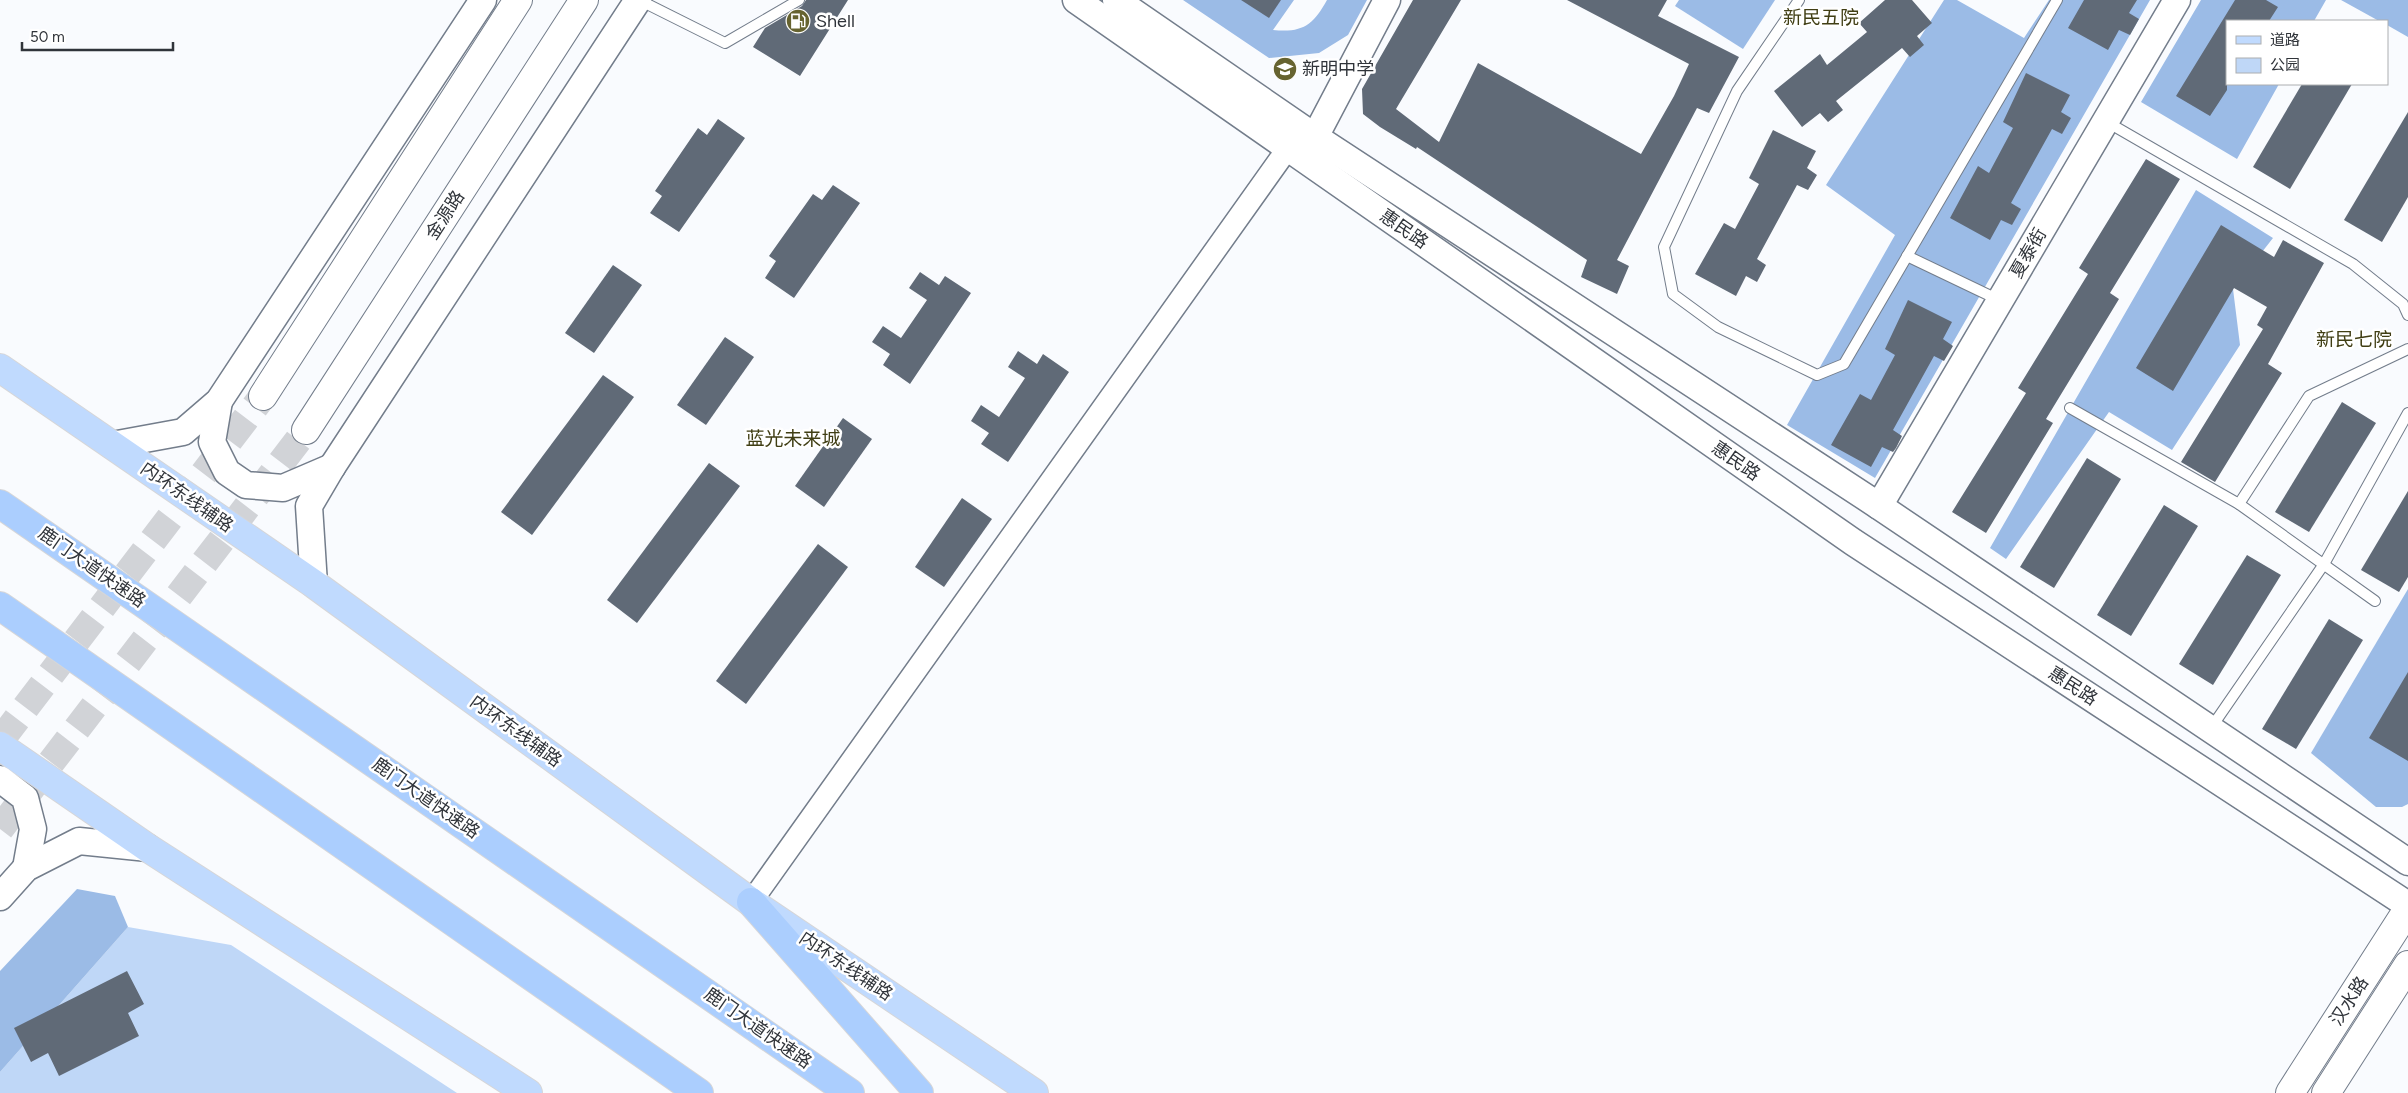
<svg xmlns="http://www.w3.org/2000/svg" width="2408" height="1093" font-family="Figtree,'Noto Sans SC',sans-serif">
<rect width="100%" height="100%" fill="#f9fbfe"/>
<polygon fill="#bfd7f7" points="128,927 231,945 457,1093 0,1093 0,1072"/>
<g fill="#9bbbe6">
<path d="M1183 0H1294L1273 30C1303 33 1313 25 1327 0H1367L1348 35 1319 53 1269 58Z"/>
<polygon points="1679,0 1775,0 1743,49 1675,6"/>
<polygon points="1944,0 1957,0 2024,38 2049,0 2150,0 1875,478 1787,425 1895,235 1826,185"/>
<polygon points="2201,0 2326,0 2314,21 2227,21 2227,84 2279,84 2237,159 2141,102"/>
<polygon points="2341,0 2408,0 2408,37 2387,25 2387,21 2379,21"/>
<polygon points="2196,190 2273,238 2233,289 2240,345 2172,450 2109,412 2006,559 1990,548"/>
<polygon points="2408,589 2408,804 2402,807 2376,807 2311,753"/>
<polygon points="77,889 115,896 128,927 0,1072 0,971"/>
</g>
<g fill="#606a77">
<polygon points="806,0 848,0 800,76 753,47 765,28 802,6"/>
<polygon points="1241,0 1281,0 1269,18"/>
<polygon points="1413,0 1461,0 1396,109 1439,142 1478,63 1641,154 1674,96 1689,64 1567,0 1667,0 1658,16 1739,57 1709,113 1697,108 1617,260 1629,266 1617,294 1581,277 1587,260 1417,147 1416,149 1380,127 1363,114 1362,89"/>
<polygon points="1885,0 1912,0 1932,23 1917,36 1924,45 1910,57 1902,48 1836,101 1843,110 1828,122 1820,113 1802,127 1774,91 1820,54 1827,65 1867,32 1859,23"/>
<polygon points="2084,0 2137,0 2129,13 2139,19 2130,35 2119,30 2108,50 2068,28"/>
<polygon points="2235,0 2266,0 2278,7 2269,21 2227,21 2227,90 2210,116 2176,96"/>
<polygon points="2026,73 2070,95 2061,112 2071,118 2062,134 2052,129 2011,203 2021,209 2012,225 2001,220 1990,240 1950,218 1978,166 1989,173 2013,128 2003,122"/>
<polygon points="2302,84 2352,84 2290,189 2253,167"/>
<polygon points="2408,112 2408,197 2382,242 2344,220"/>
<polygon points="718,119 745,138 679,232 650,213 662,196 655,191 698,128 707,135"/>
<polygon points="1773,130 1816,151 1807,168 1817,175 1808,190 1797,185 1757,259 1766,265 1757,282 1746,276 1736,296 1695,274 1724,223 1735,229 1759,184 1749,178"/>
<polygon points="2146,159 2180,179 2110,293 2119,299 2046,419 2053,423 1986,533 1952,512 2026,393 2018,388 2088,274 2079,268"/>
<polygon points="833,185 860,203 794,298 765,278 776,261 769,256 813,194 822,200"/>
<polygon points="2221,225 2274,257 2283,240 2324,263 2268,364 2282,373 2215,482 2181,462 2263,329 2257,325 2267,307 2234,288 2173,391 2136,368"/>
<polygon points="613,265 642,285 594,353 565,333"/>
<polygon points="920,272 939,285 945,276 971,293 910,384 883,365 890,354 872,342 883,326 901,338 927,300 909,288"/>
<polygon points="1908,300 1952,322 1943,339 1953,346 1944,361 1934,356 1893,430 1902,436 1896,448 1893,452 1882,447 1871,467 1831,445 1860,394 1871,400 1895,355 1885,349"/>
<polygon points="725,337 754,357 706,425 677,405"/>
<polygon points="1018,351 1037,364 1043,354 1069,372 1008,462 981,444 989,433 971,421 981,405 999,417 1025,378 1008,367"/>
<polygon points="603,375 634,397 532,535 501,512"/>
<polygon points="2342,402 2376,423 2309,532 2275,512"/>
<polygon points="843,418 872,439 824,507 795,486"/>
<polygon points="2087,458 2121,479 2054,588 2020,567"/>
<polygon points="709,463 740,486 637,623 607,600"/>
<polygon points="2408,491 2408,577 2399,592 2361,570"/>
<polygon points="962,498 992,519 944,587 915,567"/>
<polygon points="2164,505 2198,526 2131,636 2097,615"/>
<polygon points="818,544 848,567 746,704 716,681"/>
<polygon points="2247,555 2281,575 2213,685 2179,664"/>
<polygon points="2329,619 2363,640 2296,749 2262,729"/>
<polygon points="2408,672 2408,761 2369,738"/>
<polygon points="127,971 144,1004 128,1013 139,1036 59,1076 48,1053 31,1062 14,1028"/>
</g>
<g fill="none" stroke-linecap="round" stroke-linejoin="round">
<g stroke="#d1d3d7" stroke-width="28" stroke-dasharray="28 14" stroke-linecap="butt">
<polyline points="0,741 263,396"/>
<polyline points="0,829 306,430"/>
</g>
<g stroke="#737d8b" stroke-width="12">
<g id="service">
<polyline points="639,0 725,43 799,0"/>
<polyline points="1799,0 1737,91 1664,247 1673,294 1718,327 1817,375 1844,364 2057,0"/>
<polyline points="2107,122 2353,264 2403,304 2408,315"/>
<polyline points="1907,256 1999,300"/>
<polyline points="2070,408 2239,504 2309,396 2408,349"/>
<polyline points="2239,504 2375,601"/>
<polyline points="2211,728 2324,564 2408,413"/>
</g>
</g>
<g stroke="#737d8b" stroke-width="24">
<polyline id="minor" points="751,902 1288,148"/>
</g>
<g stroke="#737d8b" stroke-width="29">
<g id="tertiary">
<polyline points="1076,0 1853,542 2408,905"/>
<polyline points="1116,0 1315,137 1879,506 2408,862"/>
<polyline points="1315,137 1387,0"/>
<polyline points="219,401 212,442 227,472 246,485 283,488 332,467"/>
<polyline points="112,445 183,432 219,401 483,0"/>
<polyline points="1879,506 2177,0"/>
<polyline points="314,584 309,506 332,467 638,0"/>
<polyline points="0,779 25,798 33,829 26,868"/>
<polyline points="0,897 26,868 79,841 148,848"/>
</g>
</g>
<g stroke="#737d8b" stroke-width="30">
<g id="secondary">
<polyline points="263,396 518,0"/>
<polyline points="306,430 584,0"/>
<polyline points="2290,1093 2408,909"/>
<polyline points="2326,1093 2408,965"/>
</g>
</g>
<g stroke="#d6d6d8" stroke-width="30">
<g id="primary">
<polyline points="0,368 314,584 751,902 1034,1093"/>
<polyline points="0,746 148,848 528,1093"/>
</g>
</g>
<g stroke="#d6d6d8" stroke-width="30">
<g id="trunk">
<polyline points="0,504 850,1093"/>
<polyline points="0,606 699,1093"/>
<polyline points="751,902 919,1093"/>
</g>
</g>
<use href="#service" stroke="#fff" stroke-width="10"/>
<use href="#minor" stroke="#fff" stroke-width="21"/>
<use href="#tertiary" stroke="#fff" stroke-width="26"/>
<use href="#secondary" stroke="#fff" stroke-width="28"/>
<use href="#primary" stroke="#c0dafe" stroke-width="28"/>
<use href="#trunk" stroke="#abcefe" stroke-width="28"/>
</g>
<defs>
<g id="fuel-disc" transform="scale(1.25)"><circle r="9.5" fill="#666330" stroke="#fff"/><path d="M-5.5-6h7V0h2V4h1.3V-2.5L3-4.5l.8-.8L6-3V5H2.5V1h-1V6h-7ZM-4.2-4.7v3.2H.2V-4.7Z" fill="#fff"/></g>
<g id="school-disc" transform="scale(1.25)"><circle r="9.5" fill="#666330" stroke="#fff"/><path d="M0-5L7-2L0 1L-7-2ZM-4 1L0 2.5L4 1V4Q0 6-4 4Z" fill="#fff"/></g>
</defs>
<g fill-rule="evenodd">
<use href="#fuel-disc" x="798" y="21"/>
<use href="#school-disc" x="1285" y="69"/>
</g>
<g text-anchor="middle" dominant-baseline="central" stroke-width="5" stroke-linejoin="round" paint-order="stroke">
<g font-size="18" fill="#30343a" stroke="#fff" text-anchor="start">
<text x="816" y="21">Shell</text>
<text x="1302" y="69">新明中学</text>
</g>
<g font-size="18" fill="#30343a" stroke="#fff">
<text transform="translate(445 215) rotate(-57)">金源路</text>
<text transform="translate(1404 229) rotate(35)">惠民路</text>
<text transform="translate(2028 253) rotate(-60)">夏泰街</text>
<text transform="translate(1736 461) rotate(35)">惠民路</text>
<text transform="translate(187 497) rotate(35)">内环东线辅路</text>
<text transform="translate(92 567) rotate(35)">鹿门大道快速路</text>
<text transform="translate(2073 686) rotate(33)">惠民路</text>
<text transform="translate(516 731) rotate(36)">内环东线辅路</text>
<text transform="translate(426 798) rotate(35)">鹿门大道快速路</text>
<text transform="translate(846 966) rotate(34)">内环东线辅路</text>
<text transform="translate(2349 1001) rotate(-57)">汉水路</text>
<text transform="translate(758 1028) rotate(35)">鹿门大道快速路</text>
</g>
<g font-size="19" fill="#403e14" stroke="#fff">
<text x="1821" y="17">新民五院</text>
<text x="2354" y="339">新民七院</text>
<text x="793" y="438">蓝光未来城</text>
</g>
</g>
<rect x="2226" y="20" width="162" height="65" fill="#ffffff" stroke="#acaeb0"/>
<rect x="2236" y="36" width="25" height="8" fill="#c0dafe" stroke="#acaeb0"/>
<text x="2270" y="45" font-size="15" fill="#30343a">道路</text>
<rect x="2236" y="58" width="25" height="15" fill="#bfd7f7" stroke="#acaeb0"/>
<text x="2270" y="70" font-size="15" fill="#30343a">公园</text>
<path d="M22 42v8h151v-8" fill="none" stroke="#30343a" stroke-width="2.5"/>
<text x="30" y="42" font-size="15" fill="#30343a" stroke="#ffffff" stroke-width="4" paint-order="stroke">50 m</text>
</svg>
